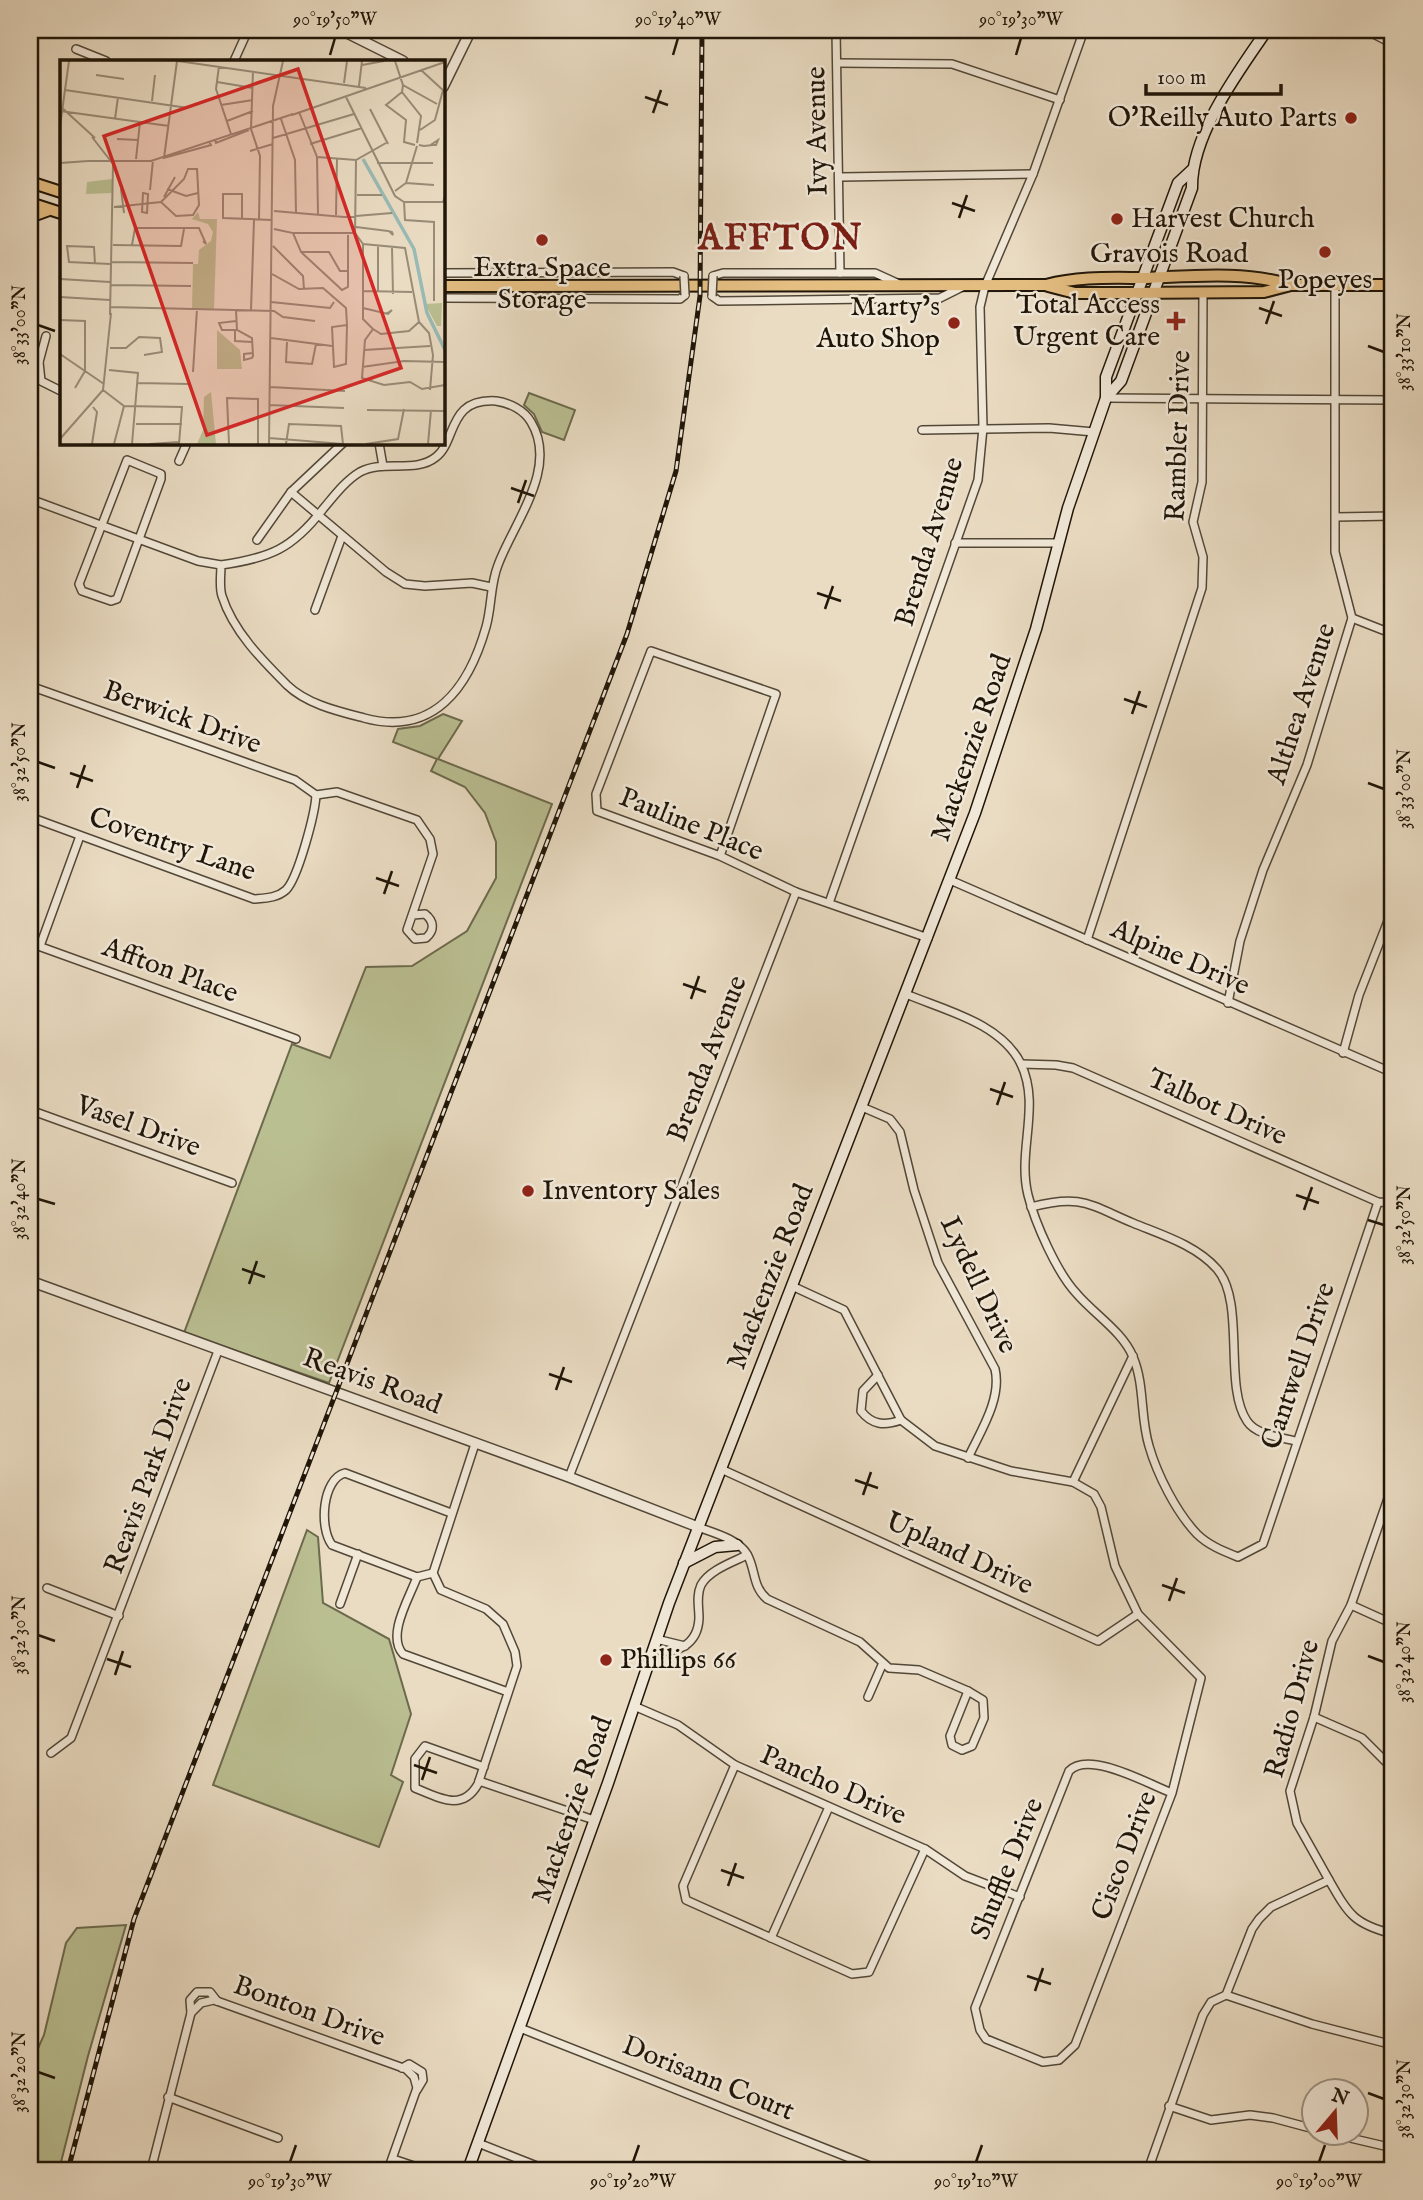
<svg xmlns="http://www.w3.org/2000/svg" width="1423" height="2200" font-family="'IM FELL English',serif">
<rect width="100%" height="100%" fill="#eadcc3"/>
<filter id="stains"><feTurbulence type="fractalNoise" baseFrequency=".00286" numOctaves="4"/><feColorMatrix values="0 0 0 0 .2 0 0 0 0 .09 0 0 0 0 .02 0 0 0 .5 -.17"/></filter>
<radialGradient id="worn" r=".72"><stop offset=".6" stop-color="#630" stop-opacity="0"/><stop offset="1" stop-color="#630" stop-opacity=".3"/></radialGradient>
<g fill="#babf92" stroke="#6c6a4d" stroke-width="2">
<polygon points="529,393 575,410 564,440 542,432 534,414 524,405"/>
<polygon points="443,714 462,721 438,759 552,804 329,1383 184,1333 292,1044 330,1058 366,967 412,966 467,931 496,878 496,842 485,813 465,787 431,771 437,759 393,742 398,729 420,726"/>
<polygon points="307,1530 318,1537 323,1603 389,1639 411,1714 391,1775 403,1782 379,1847 213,1785"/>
<polygon points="126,1925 88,2056 59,2170 30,2170 30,2066 44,2035 66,1943 77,1928"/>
</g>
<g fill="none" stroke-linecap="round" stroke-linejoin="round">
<g stroke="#524737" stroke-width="10">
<g id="minor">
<polyline points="836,30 840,273"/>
<polyline points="76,49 106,61"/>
<polyline points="234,61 248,30"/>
<polyline points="837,63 952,64 1060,100"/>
<polyline points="841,177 1033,174"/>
<polyline points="443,273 673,272 684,276"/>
<polyline points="713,276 723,273 875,273 897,283"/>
<polyline points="712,296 719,301 940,298 962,287"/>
<polyline points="443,298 680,299 685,295"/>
<polyline points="30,358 39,362 41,381 59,390"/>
<polyline points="39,362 46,336"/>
<polyline points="1106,398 1393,400"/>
<polyline points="922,430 1049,428 1094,432"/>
<polyline points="379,443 383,466"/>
<polygon points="127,460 161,474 161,479 117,599 111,601 82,591 79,584"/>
<polyline points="179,461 187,443"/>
<polyline points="291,492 386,572 405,584 425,586 472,583 491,587"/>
<path d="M30 499 198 561 221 565C221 575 219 587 222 596 233 631 262 660 287 685 307 704 337 711 364 718 434 737 469 687 486 627 492 606 490 585 498 565 514 522 559 468 531 422 524 410 510 403 496 401 447 398 457 441 436 457 415 474 384 459 360 472 345 481 334 496 323 509 292 549 270 558 221 565"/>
<polyline points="1336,517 1393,516"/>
<polyline points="257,540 291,492 343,443"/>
<polyline points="955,543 1058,543"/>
<polyline points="315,610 342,536"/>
<polyline points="1352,618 1393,634"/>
<polyline points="30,686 295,780 316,795"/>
<path d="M316 795 337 792 417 820 430 839 433 854 407 930 415 939 426 938C435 930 434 921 425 914L413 915"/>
<path d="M30 817 254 899C266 898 277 898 286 890 298 878 315 814 316 795"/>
<polyline points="720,856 776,694 651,651 596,794 597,811 720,856 796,892 928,938"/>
<polyline points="950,880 1393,1073"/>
<polyline points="829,903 978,480 983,428 980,307 985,286 1033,174 1084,30"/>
<polyline points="1087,940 1202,588 1203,557 1193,522 1202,482 1203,293"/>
<polyline points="30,943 296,1039"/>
<polyline points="40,946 80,836"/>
<path d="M906 994C944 1010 1001 1023 1021 1064 1041 1106 1017 1151 1028 1195 1035 1223 1057 1273 1077 1294 1094 1314 1123 1332 1133 1357 1145 1385 1140 1417 1149 1446 1157 1474 1176 1512 1197 1534 1208 1545 1223 1551 1238 1557L1263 1544 1378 1202"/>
<polyline points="1228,1003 1240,941 1263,870 1307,765 1352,618 1335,552 1335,285"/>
<polyline points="1343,1053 1359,995 1393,908"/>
<polyline points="1021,1064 1056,1065 1073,1068 1378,1202 1393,1203"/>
<path d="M862 1107 890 1119 900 1132 914 1190 938 1263 995 1369C1002 1399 980 1432 968 1458"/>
<polyline points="30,1110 232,1183"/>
<path d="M1031 1207C1081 1194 1088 1204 1133 1223 1162 1235 1196 1245 1217 1269 1246 1302 1223 1386 1247 1421 1256 1435 1280 1437 1295 1441"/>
<path d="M792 1286 844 1310 901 1420 935 1446 1011 1471 1073 1482 1094 1494 1101 1507 1115 1566 1138 1614 1201 1678 1172 1793 1075 2045 1059 2060 1043 2062 986 2039 980 2030 975 2008 1069 1771C1089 1750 1148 1784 1172 1793"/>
<path d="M878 1375 863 1391 861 1411C872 1425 884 1426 901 1420"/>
<path d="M475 1444 433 1573 441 1590 486 1609 503 1624 515 1652 517 1666 478 1784C462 1812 440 1798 415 1788V1759L425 1746 484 1767"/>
<polyline points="721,1469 1098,1641 1138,1614"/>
<polyline points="569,1477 796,892"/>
<polyline points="1073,1482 1133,1356"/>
<path d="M698 1527C714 1533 738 1539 747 1554 756 1570 752 1586 767 1599L860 1642 889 1668 919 1670 968 1691"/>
<path d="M433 1573 417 1577 332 1545C319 1528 322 1479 345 1473L451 1513"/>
<path d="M417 1577C410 1597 386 1635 403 1654L508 1692"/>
<polyline points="47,1588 119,1616"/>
<polyline points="340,1604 358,1554"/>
<polyline points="1351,1605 1393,1624"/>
<polyline points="656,1639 685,1646"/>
<path d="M653 1649C675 1656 698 1645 699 1618 699 1607 696 1596 701 1585 709 1570 733 1562 747 1555"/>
<polygon points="968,1691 983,1700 984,1718 972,1746 962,1750 952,1745 950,1736"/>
<polyline points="868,1697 882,1665"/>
<polyline points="634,1706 678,1725 735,1765 925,1849 965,1876 1020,1897"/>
<polyline points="1314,1717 1362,1738 1393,1769"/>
<polyline points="51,1753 71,1738 218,1351"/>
<polyline points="735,1765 683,1886 686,1900 852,1974 869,1972 925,1849"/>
<polyline points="479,1781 594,1820"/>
<path d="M1329 1880C1349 1915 1354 1924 1393 1934"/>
<polyline points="771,1938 829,1807"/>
<polyline points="1226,1995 1312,2024 1393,2045"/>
<polyline points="191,2013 190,2000 197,1992 210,1992 217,2001"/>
<polyline points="520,2028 880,2170"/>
<polyline points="402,2068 409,2064 422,2072 423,2080 417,2090"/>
<polyline points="168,2097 278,2138"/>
<polyline points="1169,2106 1211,2120 1250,2115 1273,2118 1314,2129"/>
<polyline points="1333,2134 1393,2148"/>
<polyline points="478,2143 547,2170"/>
<polyline points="393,2159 426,2170"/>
<polyline points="151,2170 191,2013 201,2003 214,2000 406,2069 414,2077 417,2088 388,2170"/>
<polyline points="1148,2170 1203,2015 1211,2002 1226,1995 1252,1929 1259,1919 1271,1907 1329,1880 1297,1823 1290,1791 1314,1717 1332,1641 1351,1605 1393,1484"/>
</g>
</g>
<g stroke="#524737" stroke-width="12">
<g id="tertiary">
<polyline points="341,30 403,61"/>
<polyline points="1368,30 1393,43"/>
<polyline points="443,87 471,30"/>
<polyline points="30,1281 569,1477 698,1527"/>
</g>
</g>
<g stroke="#1f1508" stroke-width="13">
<g id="secondary">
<path d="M1106 398 1121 381 1192 188C1191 135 1238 72 1267 30"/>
<polyline points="684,1563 715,1547 737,1545"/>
<polyline points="468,2170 608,1783 669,1603 975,813 1036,629 1068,508 1106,398 1106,377 1178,183 1192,170"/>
</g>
</g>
<g stroke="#1f1508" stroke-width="14">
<g id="primary">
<polyline points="30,182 61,192"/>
<polyline points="30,203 61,213"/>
<polyline points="30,217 49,210"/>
<path d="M443 286 1046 285C1080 276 1112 278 1147 278 1195 276 1245 271 1291 285"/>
<polyline points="1048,286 1075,293 1126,293 1264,292 1291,285 1393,285"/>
</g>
</g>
<use href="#minor" stroke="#f1e8d8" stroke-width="7"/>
<use href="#tertiary" stroke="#f1e8d8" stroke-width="9"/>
<use href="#secondary" stroke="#f1e8d8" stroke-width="10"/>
<use href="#primary" stroke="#e5be82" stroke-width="10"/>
<g stroke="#1f1508" stroke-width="5">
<polyline id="rail" points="68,2170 134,1919 627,634 676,471 700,296 702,30"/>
</g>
<use href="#rail" stroke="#f1e8d8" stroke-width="2.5" stroke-dasharray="8" stroke-linecap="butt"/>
<g stroke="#524737" stroke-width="10" stroke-linecap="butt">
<g id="minor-bridge">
<polyline points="684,276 685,295"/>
<polyline points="712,296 713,276"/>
</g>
</g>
<use href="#minor-bridge" stroke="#f1e8d8" stroke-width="7"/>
</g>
<path fill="none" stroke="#1f1508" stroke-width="2.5" d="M330 55 335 38M673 55 678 38M1016 55 1021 38M645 97 668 105M653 113 661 90M952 203 975 211M959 218 967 195M1259 308 1282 316M1266 324 1274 301M38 325 55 331M1368 346 1384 352M511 488 534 496M518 503 526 480M817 593 841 601M825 609 833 586M1124 699 1147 707M1132 714 1140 691M38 762 55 768M70 773 93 781M1368 783 1384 789M77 788 85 765M376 878 399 886M384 894 392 871M683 984 706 992M691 999 699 976M990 1089 1013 1097M997 1105 1005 1082M1296 1195 1319 1203M38 1199 55 1204M1304 1210 1312 1187M1368 1220 1384 1225M242 1269 265 1277M249 1284 257 1261M549 1374 572 1382M556 1390 564 1367M855 1480 878 1488M863 1495 871 1472M1162 1585 1185 1593M1169 1601 1177 1578M38 1635 55 1641M1368 1656 1384 1662M107 1659 131 1667M115 1675 123 1651M414 1765 437 1773M422 1780 430 1757M721 1870 744 1878M728 1886 736 1863M1027 1976 1051 1984M1035 1991 1043 1968M38 2072 55 2078M1368 2093 1384 2099M290 2162 296 2145M633 2162 639 2145M976 2162 982 2145M1319 2162 1325 2145"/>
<g fill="#8f2418" stroke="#f1e8d8" stroke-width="2.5">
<circle cx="1351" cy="118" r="7"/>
<circle cx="1117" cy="219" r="7"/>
<circle cx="542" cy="240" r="7"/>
<circle cx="1325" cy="252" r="7"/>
<path d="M1172.5 310.5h7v7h7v7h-7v7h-7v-7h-7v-7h7z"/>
<circle cx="954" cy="323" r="7"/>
<circle cx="528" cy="1191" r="7"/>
<circle cx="606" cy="1660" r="7"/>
</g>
<g text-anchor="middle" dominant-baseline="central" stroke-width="5" stroke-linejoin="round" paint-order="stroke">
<g font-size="28" fill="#1f1508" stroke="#f1e8d8" text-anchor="end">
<text x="1337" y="118">O'Reilly Auto Parts</text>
<text x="1131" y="219" text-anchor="start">Harvest Church</text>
<text x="542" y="268" text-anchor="middle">Extra Space<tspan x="542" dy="32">Storage</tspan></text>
<text x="1325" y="280" text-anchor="middle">Popeyes</text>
<text x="1160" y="305">Total Access<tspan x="1160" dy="32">Urgent Care</tspan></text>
<text x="940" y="307">Marty’s<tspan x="940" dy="32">Auto Shop</tspan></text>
<text x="542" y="1191" text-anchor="start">Inventory Sales</text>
<text x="620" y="1660" text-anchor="start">Phillips 66</text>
</g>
<g font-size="28" fill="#1f1508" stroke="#f1e8d8">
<text transform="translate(818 131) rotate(-91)">Ivy Avenue</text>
<text x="1169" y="254">Gravois Road</text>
<text transform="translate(1179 436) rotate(-88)">Rambler Drive</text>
<text transform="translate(930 542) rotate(-73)">Brenda Avenue</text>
<text transform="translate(1302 704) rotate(-72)">Althea Avenue</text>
<text transform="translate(182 718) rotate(20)">Berwick Drive</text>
<text transform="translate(972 748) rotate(-71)">Mackenzie Road</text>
<text transform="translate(691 825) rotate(22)">Pauline Place</text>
<text transform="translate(172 845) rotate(19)">Coventry Lane</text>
<text transform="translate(1180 958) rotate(24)">Alpine Drive</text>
<text transform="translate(170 971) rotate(20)">Affton Place</text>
<text transform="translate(708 1059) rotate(-69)">Brenda Avenue</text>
<text transform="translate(1217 1108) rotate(24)">Talbot Drive</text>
<text transform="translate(138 1127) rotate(20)">Vasel Drive</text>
<text transform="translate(771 1277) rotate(-69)">Mackenzie Road</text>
<text transform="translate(978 1285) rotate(65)">Lydell Drive</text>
<text transform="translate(1299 1366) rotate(-71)">Cantwell Drive</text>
<text transform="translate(372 1382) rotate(20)">Reavis Road</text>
<text transform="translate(149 1476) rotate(-70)">Reavis Park Drive</text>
<text transform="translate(959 1554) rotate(25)">Upland Drive</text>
<text transform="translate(1293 1709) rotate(-75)">Radio Drive</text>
<text transform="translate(833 1786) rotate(24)">Pancho Drive</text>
<text transform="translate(573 1810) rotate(-71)">Mackenzie Road</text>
<text transform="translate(1125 1856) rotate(-69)">Cisco Drive</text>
<text transform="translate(1008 1869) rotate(-68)">Shuffle Drive</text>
<text transform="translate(309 2012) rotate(20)">Bonton Drive</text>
<text transform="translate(708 2079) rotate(22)">Dorisann Court</text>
</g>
<g font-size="35" font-weight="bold" letter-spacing="2" fill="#7a1f14" stroke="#f1e8d8">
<text x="781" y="239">AFFTON</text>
</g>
</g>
<g transform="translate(60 60)">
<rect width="385" height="385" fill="#eadcc3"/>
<path d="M52 119V133L26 134 27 122ZM138 152 140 159H157L154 249H132L133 204H138L139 190 151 181 153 172 148 164 132 159ZM382 243 381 266H377L365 244ZM157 270 180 290 182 309H157ZM151 332 156 384H137L143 370 144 337Z" fill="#babf92"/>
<path fill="none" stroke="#98bbb6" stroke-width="3.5" d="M303 99 354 189 367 253 385 290"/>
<path fill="none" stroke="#998c78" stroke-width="2" d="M117 1 104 98 151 85 149 81M118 1 306 28M335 1 343 25 377 44M302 5 324 1M159 6 156 29 171 74M361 10 385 32M193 11 191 69 200 96 199 160M36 15 64 19M157 22 193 28M284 23 287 1M343 25 342 32 361 56 357 83M299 26 302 1M5 30 128 48M342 32 326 45 346 60 344 82 355 85M286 37 335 136 344 142H383L385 136M92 41 95 15M161 45 193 40M0 46 35 78M310 49 328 84M0 51 109 66M239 52 257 97 258 155M232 55 385 2M55 59 58 37M221 59 235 100 236 153M167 61 193 51M0 66 9 1M360 70 375 60 383 30M32 77 53 104 50 255M213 78 294 54M57 79 78 80M155 79 156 83 189 70M250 84 302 68M359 85 364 86 373 85H376L378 80 369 86M190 91 213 84M257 97 296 100 326 83M76 99 80 62M296 100 295 173 303 184V259L313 269 305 280 302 318 324 325 350 322 362 329 385 325M27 101H91L233 54M0 103 28 101M317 103H373M346 123 374 125M61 129 64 153M107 129 126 136 138 133M90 130 93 100M335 131 346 123 357 86M83 133 88 134 87 153 82 152ZM297 135H322M104 137 115 117M344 142 345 160 374 162V241M54 147 101 142 116 156 133 155 139 145 137 109H128L124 119 101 142M214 151 284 157 332 153M276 155 277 98M182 159V134H163V158L212 160M296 167 328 171 332 172 333 175 330 172M214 169 233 173 241 192 282 230 288 227V175M233 173H295M303 184 345 188 359 262 369 273 373 295 370 330M53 185 121 186 124 169M72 185 75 168H139L146 184 143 181M318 185V232M213 186 243 216 244 229M332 187 333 234M241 192H269L280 211H288M52 202 133 203M35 204 34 187 7 186 9 202 50 204M212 214 239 229 263 228 286 248 287 265 286 304 274 307 272 267 287 265M0 219 50 222M51 225 131 226M303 231 352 232M0 237 50 240M211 242 270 248 274 242M50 247 214 251 223 257 255 261M303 248 328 254 332 250 326 254M176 250 177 270 192 278 193 296 192 298 184 300V294L193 293M191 250 194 160M0 260 25 261V311L15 328M176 261 159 263 162 270H177M313 269 321 274 349 271 359 262M175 271V281L192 282M211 278 272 286M227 282 226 302 252 304 256 284M50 288H66L79 277 100 278 102 292 84 295M304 290 370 286M0 294 44 324M302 307 344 301 385 302M49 310 78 313 72 384M133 312 137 249M78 323 129 324M210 327 285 331M43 330 64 346 122 347 119 384M209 345 284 348M307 350 385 351M76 364H122M209 378 283 384M0 379 43 330 51 253M32 384 37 352 33 347M54 384 64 346M90 384 119 382M169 384 167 338 198 339V384M209 384 213 46 223 1M226 384 229 364 281 366 283 384M306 384 338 379 344 349M368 384 371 350"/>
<path fill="#d62828" fill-opacity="0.15" stroke="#d62828" stroke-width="3.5" d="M238 9 341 308 147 375 44 76Z"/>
<rect width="385" height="385" fill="none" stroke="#1f1508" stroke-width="3.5"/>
</g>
<rect width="1423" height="2200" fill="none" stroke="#eadcc3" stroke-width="77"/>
<g transform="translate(1335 2112) rotate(19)"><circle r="33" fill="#f1e8d8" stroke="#9d9485" stroke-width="2"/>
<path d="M0-5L12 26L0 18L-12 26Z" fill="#8f2418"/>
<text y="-10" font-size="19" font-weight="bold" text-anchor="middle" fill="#1f1508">N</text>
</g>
<path d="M1146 84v10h135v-10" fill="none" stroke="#1f1508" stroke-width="3.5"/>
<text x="1157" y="84" font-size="21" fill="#1f1508" stroke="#f1e8d8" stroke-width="5" paint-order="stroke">100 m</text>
<rect x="38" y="38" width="1346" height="2124" fill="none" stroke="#1f1508" stroke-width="2.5"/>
<g font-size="18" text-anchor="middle" fill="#1f1508">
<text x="335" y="25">90°19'50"W</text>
<text x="678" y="25">90°19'40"W</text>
<text x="1021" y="25">90°19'30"W</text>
<text transform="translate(19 325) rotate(-90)" y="6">38°33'00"N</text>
<text transform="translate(1404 352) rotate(-90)" y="6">38°33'10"N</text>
<text transform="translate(19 762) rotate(-90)" y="6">38°32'50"N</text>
<text transform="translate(1404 789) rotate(-90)" y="6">38°33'00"N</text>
<text transform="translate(19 1199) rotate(-90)" y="6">38°32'40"N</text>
<text transform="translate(1404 1225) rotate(-90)" y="6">38°32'50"N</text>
<text transform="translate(19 1635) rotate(-90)" y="6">38°32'30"N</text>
<text transform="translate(1404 1662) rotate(-90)" y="6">38°32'40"N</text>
<text transform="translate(19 2072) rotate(-90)" y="6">38°32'20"N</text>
<text transform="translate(1404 2099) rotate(-90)" y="6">38°32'30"N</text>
<text x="290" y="2187">90°19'30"W</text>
<text x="633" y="2187">90°19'20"W</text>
<text x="976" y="2187">90°19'10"W</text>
<text x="1319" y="2187">90°19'00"W</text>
</g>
<rect width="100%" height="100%" filter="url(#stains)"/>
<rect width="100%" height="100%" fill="url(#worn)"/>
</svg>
